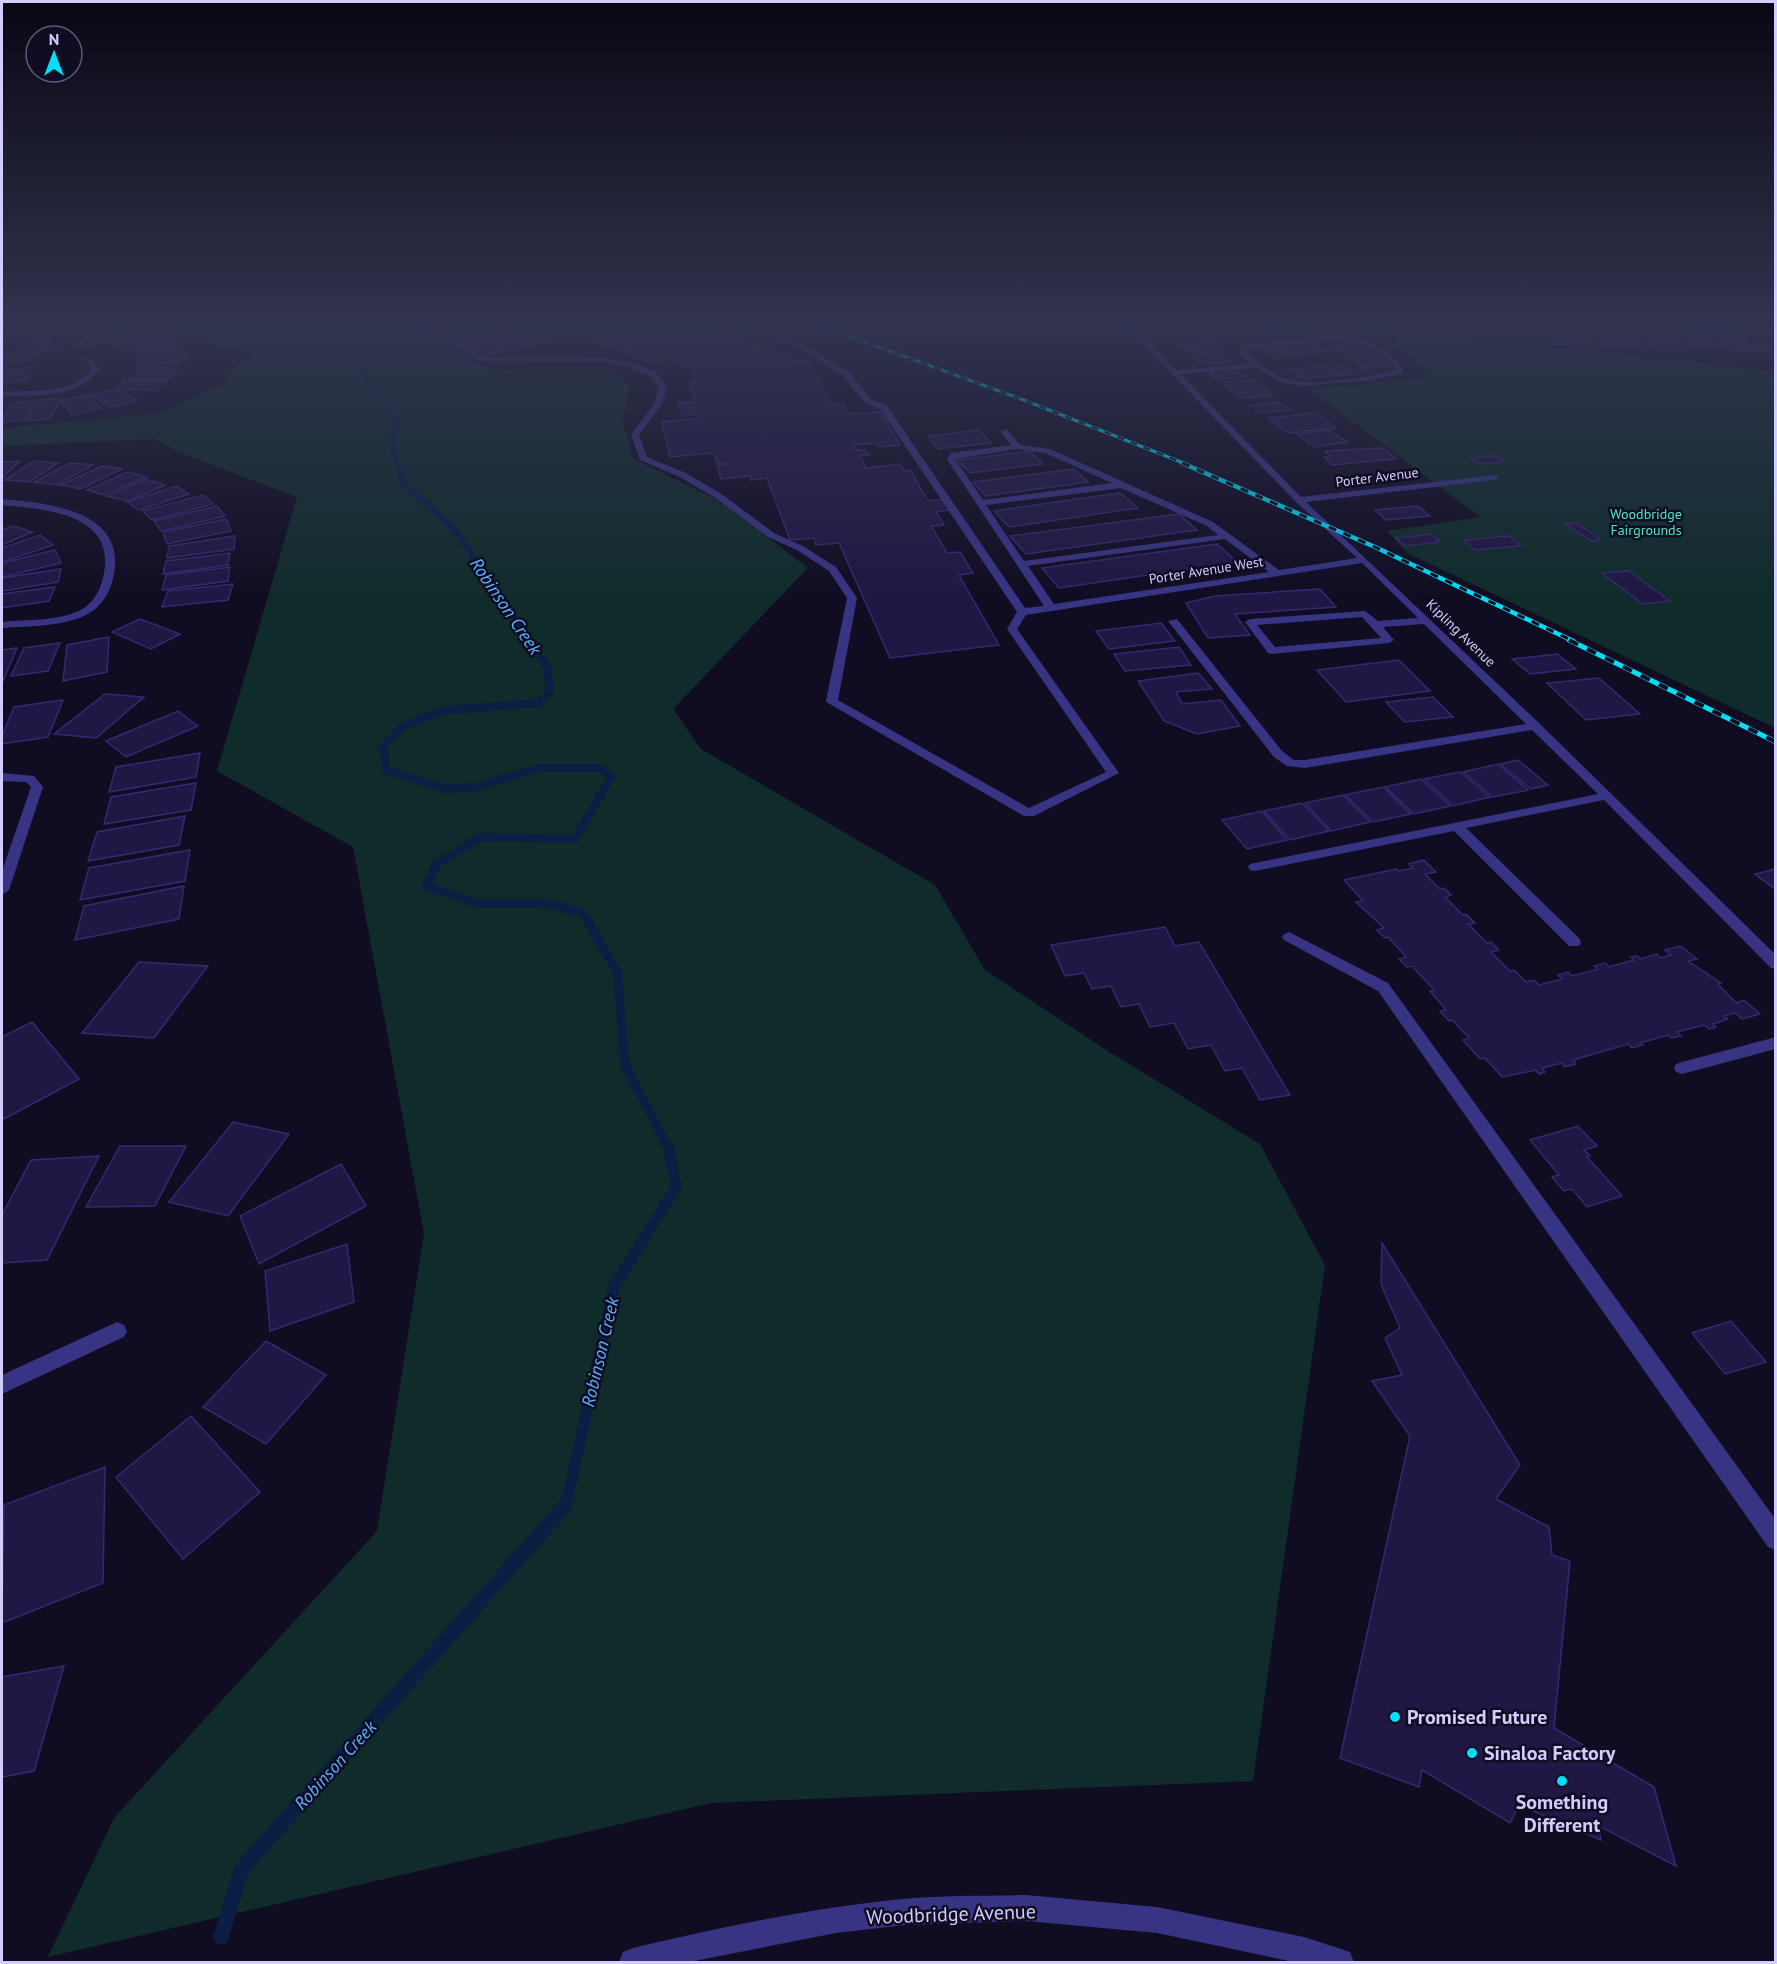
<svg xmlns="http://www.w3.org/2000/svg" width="1777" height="1964" font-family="'PT Sans',sans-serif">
<rect width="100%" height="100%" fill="#100c22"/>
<g fill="#0f2c2b">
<polygon points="169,324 415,324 489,370 609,370 629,386 623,422 633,459 722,502 808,568 673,709 701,749 935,885 985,970 1108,1051 1260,1144 1325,1265 1253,1781 711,1803 48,1957 114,1818 377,1531 424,1234 353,847 217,771 297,497 176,451 156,439 2,446 2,428 163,413 229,380 225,374 252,353 182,335 192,332"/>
<polygon points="1395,336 1514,346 1578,349 1775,372 1775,728 1407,553 1387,531 1480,517 1311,390 1430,377 1396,343"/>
</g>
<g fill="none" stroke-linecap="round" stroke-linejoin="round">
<polyline stroke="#091f44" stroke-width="4.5" points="339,324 341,332 357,350 365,376 394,421 393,451 398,464"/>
<polyline stroke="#091f44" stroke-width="6" points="397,463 405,485 455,530 530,641"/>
<polyline stroke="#091f44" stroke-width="8" points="435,865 481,837 575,839 611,777 599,768 540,768 476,787 444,789 386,770 383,747 403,726 446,710 539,703 550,691 547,667 529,640"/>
<polyline stroke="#091f44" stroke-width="9" points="437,864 426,886 476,903 551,904 583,913 617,972 625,1065 669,1149"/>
<polyline stroke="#091f44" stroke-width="11" points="563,1509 566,1505 614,1286 676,1188 669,1148"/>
<polyline stroke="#091f44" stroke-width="15" points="221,1937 241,1870 564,1507"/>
</g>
<g fill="#201744" stroke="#372871" stroke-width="1.5">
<polygon points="441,324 701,324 796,360 807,360 832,404 843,403 849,414 880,412 898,441 900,445 879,447 876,443 854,445 857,450 865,450 869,455 860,455 866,468 900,464 904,470 911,471 928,501 943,499 950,510 936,512 944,525 931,526 947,553 960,552 973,573 959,575 999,645 890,658 839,543 816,545 814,538 790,540 767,478 751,480 750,476 721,479 717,465 726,464 717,463 714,453 670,457 662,422 701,418 699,414 682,416 678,403 695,402 689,383 696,382 692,368 667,358 650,362 579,332 487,355 443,334 456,331"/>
<polygon points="1318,324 1325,328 1281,333 1267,325"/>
<polygon points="118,328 100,343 79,344 97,329"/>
<polygon points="1364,328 1385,328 1392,334 1370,334"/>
<polygon points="126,329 142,330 116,343 101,342"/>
<polygon points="1219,329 1232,338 1205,341 1192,332"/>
<polygon points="1402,329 1430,329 1439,338 1410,338"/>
<polygon points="1438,329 1469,329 1478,338 1447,338"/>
<polygon points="1472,329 1498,330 1506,338 1480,338"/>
<polygon points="144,333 162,336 134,346 118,344"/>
<polygon points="1547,334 1586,336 1593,347 1554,344"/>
<polygon points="1645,335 1674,337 1687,351 1657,349"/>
<polygon points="46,338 58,348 27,355 16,344"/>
<polygon points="1717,338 1744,339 1760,352 1732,351"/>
<polygon points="170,339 175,345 136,352 133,346"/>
<polygon points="1598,339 1639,341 1645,348 1604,346"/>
<polygon points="1311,340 1317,344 1313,344 1325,352 1275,357 1255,346"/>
<polygon points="1689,340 1711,340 1718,346 1695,345"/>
<polygon points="1358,342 1361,344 1358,345 1374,354 1371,354 1388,363 1384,363 1388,366 1362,368 1357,364 1361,364 1345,355 1348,355 1332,346"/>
<polygon points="1213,343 1223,352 1192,354 1183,345"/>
<polygon points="175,345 179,352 142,359 136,352"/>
<polygon points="1755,345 1776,345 1776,360"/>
<polygon points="188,353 187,360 137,365 138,359"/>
<polygon points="37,354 26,362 2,363 2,355"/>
<polygon points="1193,356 1224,356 1229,362 1201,364"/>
<polygon points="177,361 177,369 137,373 137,366"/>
<polygon points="1339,364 1355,373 1303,379 1287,370"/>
<polygon points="33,367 25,381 2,383 3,370"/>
<polygon points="177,372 167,380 129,380 139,373"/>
<polygon points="1238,372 1244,377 1219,379 1215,379 1209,373"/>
<polygon points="1255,380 1273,396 1239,398 1222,382"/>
<polygon points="125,381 166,381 155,390 117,389"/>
<polygon points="116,389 137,400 112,407 90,395"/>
<polygon points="86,395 101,408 73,415 60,401"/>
<polygon points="61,398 50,419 26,421 38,400"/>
<polygon points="35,401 24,420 2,422 12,403"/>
<polygon points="1279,402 1290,410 1261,413 1250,405"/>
<polygon points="1315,413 1336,428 1288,433 1268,418"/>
<polygon points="979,430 991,443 938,449 928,436"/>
<polygon points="1329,430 1348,442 1315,447 1297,434"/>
<polygon points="1383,448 1396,459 1332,465 1324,457 1330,456 1325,451"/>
<polygon points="1030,451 1043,464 970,473 957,460"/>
<polygon points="1495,456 1504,462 1481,464 1471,458"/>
<polygon points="20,461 2,478 2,462"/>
<polygon points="34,461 58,463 29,482 5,480"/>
<polygon points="70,463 93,465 57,485 34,482"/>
<polygon points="102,466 122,469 81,489 61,485"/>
<polygon points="1074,469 1088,482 986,496 973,482"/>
<polygon points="128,472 146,477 104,495 87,490"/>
<polygon points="146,479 165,485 128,501 107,496"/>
<polygon points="176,486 189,494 139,510 127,502"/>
<polygon points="1120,493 1138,508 1009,527 994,511"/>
<polygon points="203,495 213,504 152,520 143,511"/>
<polygon points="217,506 225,516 161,531 154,521"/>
<polygon points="1418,506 1430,516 1386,520 1375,510"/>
<polygon points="1179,514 1197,530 1026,554 1010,536"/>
<polygon points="226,519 231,531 167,544 163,532"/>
<polygon points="1577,523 1601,540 1591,541 1565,524"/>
<polygon points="13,526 32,532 2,545 2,530"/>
<polygon points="1431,534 1440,542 1405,546 1396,538"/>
<polygon points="40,535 53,545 2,562 2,548"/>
<polygon points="235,536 234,549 167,558 169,546"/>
<polygon points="1509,536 1521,546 1475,550 1464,540"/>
<polygon points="1217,544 1237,562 1059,588 1042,568"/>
<polygon points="55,550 61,563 2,577 2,563"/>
<polygon points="230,553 228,565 163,574 166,561"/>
<polygon points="230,567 228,581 162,590 166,575"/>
<polygon points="61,569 58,582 2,591 2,578"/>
<polygon points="1629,571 1670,601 1643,604 1602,573"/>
<polygon points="233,584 228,600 162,607 168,591"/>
<polygon points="55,587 49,601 2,608 2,594"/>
<polygon points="1320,589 1336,607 1235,614 1250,635 1208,638 1186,603 1215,596"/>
<polygon points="140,619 180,634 151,649 112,632"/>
<polygon points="1161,623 1175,641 1109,649 1096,631"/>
<polygon points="109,637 107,672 63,681 67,645"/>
<polygon points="60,643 48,671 11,676 24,648"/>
<polygon points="1179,647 1191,665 1125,671 1114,654"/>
<polygon points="17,648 3,681 2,681 2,650"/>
<polygon points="1557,654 1576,669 1530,674 1512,659"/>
<polygon points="1399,660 1430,691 1346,702 1317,670"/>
<polygon points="1198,673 1212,689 1176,692 1182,704 1221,700 1240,726 1197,734 1164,721 1138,681"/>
<polygon points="1599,678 1640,714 1586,720 1547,683"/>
<polygon points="105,694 144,697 96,738 54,734"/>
<polygon points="1433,697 1453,717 1405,722 1386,702"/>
<polygon points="63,700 48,737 2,744 2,736 14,707"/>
<polygon points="178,711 198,726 126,757 106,741"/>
<polygon points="200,753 196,777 109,792 116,767"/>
<polygon points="1518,760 1548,785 1531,789 1500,764"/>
<polygon points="1498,764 1528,790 1493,797 1463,772"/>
<polygon points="1460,772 1490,797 1453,806 1424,779"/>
<polygon points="1421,779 1450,806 1414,814 1385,787"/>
<polygon points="196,783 191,810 104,824 111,797"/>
<polygon points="1383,787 1411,814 1373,822 1345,795"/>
<polygon points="1343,795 1370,822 1331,831 1305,803"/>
<polygon points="1302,803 1329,831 1290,840 1264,811"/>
<polygon points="1262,811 1287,840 1247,849 1222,820"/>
<polygon points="185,816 179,845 88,861 97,832"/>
<polygon points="190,850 185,881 80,900 89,868"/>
<polygon points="1424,860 1436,872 1425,874 1440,889 1444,888 1451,895 1445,897 1463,915 1466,914 1475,923 1468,924 1487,943 1491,942 1499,950 1491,952 1510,971 1514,970 1526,982 1534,980 1539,985 1562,979 1558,975 1568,972 1572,976 1598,969 1594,966 1605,963 1609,967 1634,960 1631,957 1637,956 1640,959 1657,954 1660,958 1671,955 1665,950 1681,946 1697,959 1688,961 1721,983 1718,984 1736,1003 1744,1000 1760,1014 1742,1019 1735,1013 1724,1016 1728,1019 1713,1024 1716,1027 1709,1029 1704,1025 1677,1032 1681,1036 1671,1038 1668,1035 1640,1043 1643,1045 1632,1048 1628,1044 1573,1060 1576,1064 1565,1067 1562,1063 1542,1068 1545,1072 1539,1074 1536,1070 1502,1077 1485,1058 1480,1059 1463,1040 1469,1038 1452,1020 1449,1021 1440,1011 1446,1010 1430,991 1434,990 1412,966 1407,967 1399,959 1406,957 1388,937 1385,938 1377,930 1384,928 1356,902 1363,901 1344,880 1396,869 1399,871 1413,868 1409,864"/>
<polygon points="1776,869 1775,889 1755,874"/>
<polygon points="184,886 179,919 75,940 84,906"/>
<polygon points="1165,927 1175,946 1199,942 1290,1095 1260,1100 1242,1068 1225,1071 1211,1045 1188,1049 1174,1023 1150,1027 1139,1004 1121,1007 1111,986 1092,989 1084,973 1065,976 1051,945"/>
<polygon points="139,962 208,966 154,1038 82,1033"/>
<polygon points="32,1022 79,1079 4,1119 2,1116 2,1037"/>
<polygon points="233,1122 289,1134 228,1216 169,1202"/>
<polygon points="1578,1126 1597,1146 1584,1150 1590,1156 1587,1157 1622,1196 1587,1207 1572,1189 1564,1191 1552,1177 1559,1175 1530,1140"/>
<polygon points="120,1146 186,1146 155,1206 86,1207"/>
<polygon points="99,1156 47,1260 2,1263 2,1215 31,1160"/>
<polygon points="341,1164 366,1206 259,1264 240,1216"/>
<polygon points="1382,1243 1520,1465 1496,1499 1549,1527 1552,1555 1570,1561 1554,1728 1654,1787 1676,1866 1599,1826 1601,1840 1519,1805 1510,1823 1422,1770 1419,1787 1340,1758 1410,1436 1372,1381 1402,1375 1385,1338 1400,1328 1381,1284"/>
<polygon points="347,1244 354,1302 270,1331 265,1271"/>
<polygon points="1731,1321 1766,1362 1725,1374 1692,1333"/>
<polygon points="266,1341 326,1375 266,1444 203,1407"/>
<polygon points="191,1416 260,1492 183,1559 116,1477"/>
<polygon points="105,1467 103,1583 2,1623 4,1505"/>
<polygon points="64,1666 34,1771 2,1777 2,1677"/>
</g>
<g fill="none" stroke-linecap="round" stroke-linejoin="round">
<g fill="#383484" fill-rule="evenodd">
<path d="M416 324H424L484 357 604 358 634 363 656 372 667 388 662 404 639 435 647 457 686 473 723 495 774 533 803 546 836 567 857 598 838 700 1029 808 1106 772 1007 629 1017 612 881 410 865 403 843 376 802 348 734 324H744L806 346 849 372 871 399 887 406 1025 608 1044 606 947 459 951 453 1011 445 1000 431 1007 429 1020 445 1050 449 1213 522 1279 570 1357 558 1296 502 1124 324H1131L1176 370 1252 364 1240 354 1241 347 1244 345 1334 335 1353 336 1370 342 1399 361 1403 373 1364 381 1301 386 1280 382 1257 368 1180 374 1301 497 1497 475 1498 477 1494 480 1306 502 1540 724 1776 955V969L1771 968 1604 800 1466 828 1579 938 1581 942 1579 946H1569L1454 831 1255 871 1250 870 1248 867 1250 864 1255 863 1598 794 1532 730 1305 768 1287 766 1274 757 1168 621 1177 619 1282 751 1294 760H1305L1526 724 1424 624 1383 627 1394 640 1389 643 1272 654 1268 653 1245 622 1250 619 1365 611 1378 621 1418 618 1362 563 1026 615 1017 629 1119 773 1034 816H1024L828 703 826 701 847 598 829 571 797 550 768 537 717 499 680 477 640 460 631 435 654 404 659 388 650 376 629 367 604 362 480 361ZM1334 339C1356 340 1385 348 1396 370 1373 377 1308 387 1286 379 1271 375 1259 362 1248 353L1247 349ZM1017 449 1045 453 1112 483 983 500 955 459ZM1121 488 1207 526 1218 535 1024 561 986 505ZM1225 539 1269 572 1054 604 1028 566ZM1362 617 1381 638 1275 647 1257 625Z"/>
<polygon points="1655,324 1776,330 1776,334 1658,326"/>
<path d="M84 357H88L100 368C81 399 33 395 2 396V392C30 390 76 395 92 368Z"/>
<path d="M2 499C47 503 126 510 114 574 112 588 103 605 91 612 67 627 29 626 2 628V622C28 619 61 622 84 608 95 601 102 586 104 573 115 513 44 509 2 505Z"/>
<polygon points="2,773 34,776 43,787 9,890 2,895 2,871 31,787 26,782 2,781"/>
<polygon points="1289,932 1388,983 1776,1520 1776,1550 1768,1547 1378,991 1284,940 1282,937 1284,934"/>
<polygon points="1776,1037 1776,1049 1682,1074 1676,1072 1674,1068 1676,1064 1682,1062"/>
<polygon points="117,1322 124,1325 127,1331 124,1337 2,1394 2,1375"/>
<path d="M1026 1895 1157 1907 1304 1937 1350 1952 1354 1962H1294L1157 1933 1026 1921 905 1925 836 1933 689 1962H619L623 1952 633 1948C722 1927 811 1908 903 1899 943 1895 985 1896 1026 1895Z"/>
</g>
<g stroke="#00dff8" stroke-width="3">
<polyline id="rail-far2" points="816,324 1029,402 1186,464"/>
</g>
<g stroke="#00dff8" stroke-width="4.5">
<polyline id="rail-far1" points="1182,463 1375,547 1573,641"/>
</g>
<g stroke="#00dff8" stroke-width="5">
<polyline id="rail" points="1569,640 1776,742"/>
</g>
<use href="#rail-far2" stroke="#100c22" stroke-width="2" stroke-dasharray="7" stroke-linecap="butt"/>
<use href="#rail-far1" stroke="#100c22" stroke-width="3" stroke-dasharray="8" stroke-linecap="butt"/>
<use href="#rail" stroke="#100c22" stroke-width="4" stroke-dasharray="10" stroke-linecap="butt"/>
</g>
<linearGradient id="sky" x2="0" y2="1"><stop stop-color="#090713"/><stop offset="0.54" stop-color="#31344f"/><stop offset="1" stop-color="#31344f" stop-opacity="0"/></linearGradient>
<rect width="1777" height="599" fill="url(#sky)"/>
<g fill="#00dff8" stroke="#100c22" stroke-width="2">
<circle cx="1395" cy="1717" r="6"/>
<circle cx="1472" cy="1753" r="6"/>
<circle cx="1562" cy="1781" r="6"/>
</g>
<g text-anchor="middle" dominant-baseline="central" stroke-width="5" stroke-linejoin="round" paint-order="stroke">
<g font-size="14" fill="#d3cdff" stroke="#100c22">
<text transform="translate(1377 477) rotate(-7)">Porter Avenue</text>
<text transform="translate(1206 570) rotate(-9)">Porter Avenue West</text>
<text transform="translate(1461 633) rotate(44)">Kipling Avenue</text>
</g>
<g font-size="14" fill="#53e5c1" stroke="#100c22">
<text x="1646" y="514">Woodbridge<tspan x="1646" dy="16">Fairgrounds</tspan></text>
</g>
<g font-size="18" font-style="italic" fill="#5bb3ff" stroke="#100c22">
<text transform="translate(506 606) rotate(56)">Robinson Creek</text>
<text transform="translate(600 1352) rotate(-77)">Robinson Creek</text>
<text transform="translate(335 1765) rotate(-48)">Robinson Creek</text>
</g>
<g font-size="20" font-weight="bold" fill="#d3cdff" stroke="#100c22" text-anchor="start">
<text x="1407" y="1717">Promised Future</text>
<text x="1484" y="1753">Sinaloa Factory</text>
<text x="1562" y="1802" text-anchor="middle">Something<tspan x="1562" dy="23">Different</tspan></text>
</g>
<g font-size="20" fill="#d3cdff" stroke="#100c22">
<text transform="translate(951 1914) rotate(-2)">Woodbridge Avenue</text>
</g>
</g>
<rect width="1777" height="1964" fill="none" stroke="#d3cdff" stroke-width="6"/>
<g transform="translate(54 54)"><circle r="28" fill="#100c22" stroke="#5e597a" stroke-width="1.5"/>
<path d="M0-4.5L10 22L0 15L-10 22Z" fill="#00dff8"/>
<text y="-9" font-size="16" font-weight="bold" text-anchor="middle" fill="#d3cdff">N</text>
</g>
</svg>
